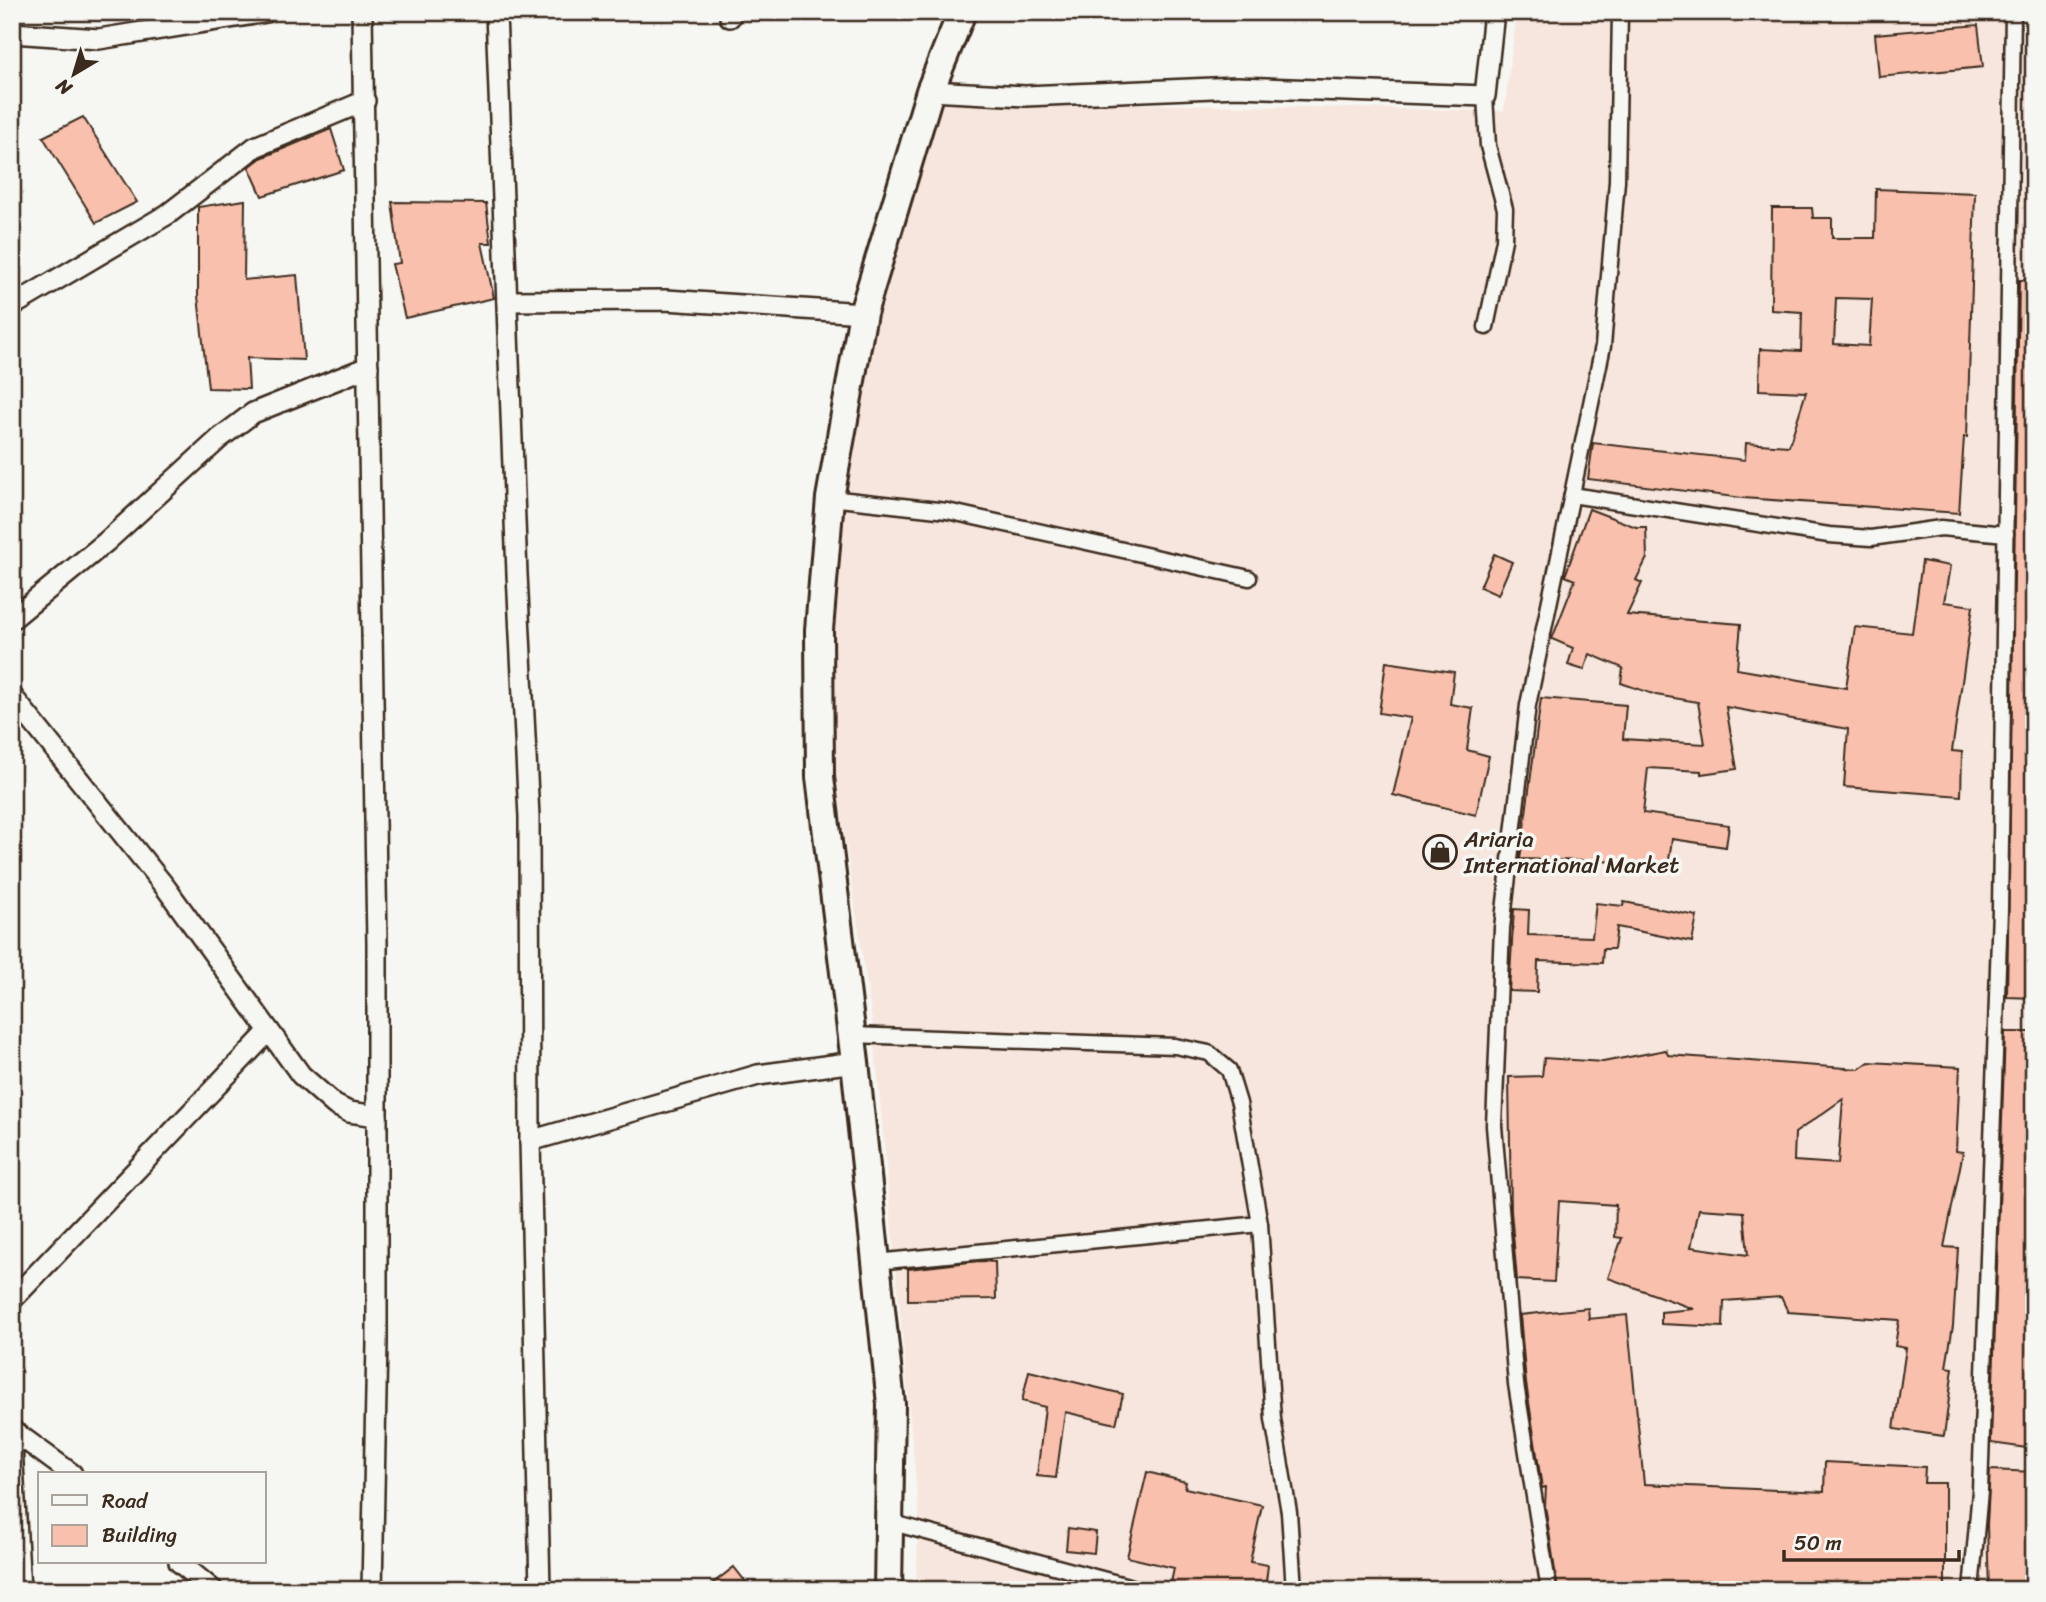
<svg xmlns="http://www.w3.org/2000/svg" width="2046" height="1602" font-family="Sriracha,sans-serif">
<rect width="100%" height="100%" fill="#f6f6f2"/>
<filter id="ink" filterUnits="userSpaceOnUse"><feTurbulence type="fractalNoise" baseFrequency=".0143" numOctaves="2"/><feDisplacementMap in="SourceGraphic" scale="14" xChannelSelector="R" yChannelSelector="G"/><feConvolveMatrix kernelMatrix="1 2 1 2 8 2 1 2 1" color-interpolation-filters="sRGB"/></filter>
<g filter="url(#ink)">
<polygon fill="#f7e6dd" points="1517,12 2034,12 2034,1590 916,1590 919,1513 873,1027 821,676 847,396 940,100 1504,111"/>
<g fill="#f9c1ad" stroke="#3b2a1e" stroke-width="2" fill-rule="evenodd">
<polygon points="1978,25 1983,67 1879,77 1875,34"/>
<polygon points="83,117 137,202 96,223 43,137"/>
<polygon points="331,129 344,170 262,196 249,167 261,158"/>
<path d="M1876 189 1975 193 1967 437H1964L1959 513 1743 498 1588 479 1593 443 1745 460 1746 443 1789 446 1806 392 1759 390 1760 349 1801 351 1802 312 1771 310 1772 208H1812L1813 218H1832V238H1875ZM1836 298 1872 299 1869 346 1834 344Z"/>
<polygon points="245,200 244,280 297,275 304,360 247,358 249,389 208,388 198,296 198,207"/>
<polygon points="392,202 486,203 491,243 482,243 494,298 405,318 392,264 400,263"/>
<polygon points="2019,280 2034,280 2034,998 2007,997"/>
<polygon points="1589,509 1636,527 1646,527 1647,558 1636,580 1642,583 1627,615 1741,624 1737,669 1846,688 1855,627 1912,633 1922,561 1950,566 1944,602 1973,606 1952,751 1962,752 1961,796 1844,787 1848,729 1726,707 1737,769 1701,774 1701,771 1648,768 1643,813 1729,825 1726,847 1672,839 1668,867 1627,862 1520,859 1541,698 1626,705 1623,739 1705,744 1698,702 1656,695 1621,683 1623,668 1590,654 1584,670 1568,665 1573,648 1552,639 1575,580 1565,576"/>
<polygon points="1494,554 1512,562 1498,595 1480,587"/>
<polygon points="1386,662 1454,672 1450,704 1473,708 1467,750 1489,756 1476,815 1393,795 1411,718 1379,713"/>
<polygon points="1624,902 1697,916 1692,942 1617,927 1614,949 1603,949 1602,963 1538,961 1537,992 1509,991 1514,909 1529,910 1528,935 1592,937 1596,903 1623,906"/>
<polygon points="2005,1032 2034,1032 2034,1449 1991,1443"/>
<path d="M1666 1050 1668 1055 1859 1069 1869 1062 1960 1067 1956 1151 1963 1152 1944 1247 1958 1248 1953 1326 1946 1367 1953 1368 1944 1436 1894 1429 1906 1348 1895 1346 1899 1320 1788 1312 1781 1297 1724 1301 1723 1327 1661 1324V1312L1694 1309 1608 1278 1622 1238 1615 1237 1616 1205 1559 1201 1554 1282 1517 1280 1511 1211 1509 1077 1542 1076 1544 1058 1603 1062ZM1843 1099 1838 1164 1794 1161 1795 1133ZM1699 1209 1744 1212 1748 1255 1691 1247Z"/>
<polygon points="979,1261 995,1262 996,1299 908,1300 908,1269"/>
<polygon points="1588,1308 1589,1319 1627,1315 1644,1484 1824,1492 1825,1462 1925,1467 1924,1483 1945,1483 1945,1590 1558,1590 1545,1506 1546,1487 1542,1488 1526,1383 1520,1315"/>
<polygon points="1029,1371 1123,1394 1116,1424 1065,1412 1056,1478 1037,1476 1045,1407 1022,1401"/>
<polygon points="1990,1470 2034,1472 2034,1590 1989,1590 1987,1525"/>
<polygon points="1147,1472 1186,1482 1185,1488 1262,1505 1250,1562 1268,1565 1265,1590 1215,1590 1171,1583 1174,1568 1127,1557"/>
<polygon points="1068,1528 1096,1532 1094,1553 1066,1550"/>
<polygon points="734,1567 752,1590 704,1590"/>
</g>
<g fill="none" stroke-linecap="round" stroke-linejoin="round">
<g stroke="#3b2a1e" stroke-width="19">
<g id="pedestrian">
<polyline points="1485,96 1488,146 1505,209 1504,240 1486,327"/>
<polyline points="1572,495 1829,535 1871,538 1941,528 2006,534"/>
<polyline points="830,498 947,511 1249,578"/>
<polyline points="851,1035 1175,1046 1209,1053 1229,1070 1239,1103 1260,1224 1273,1419 1289,1512 1294,1590"/>
<polyline points="876,1262 1260,1224"/>
<polyline points="889,1522 1143,1590"/>
<polyline points="1549,1590 1516,1384 1494,1126 1502,928 1528,705 1603,346 1617,181 1620,12"/>
<polyline points="1971,1590 1980,1491 2000,909 2013,12"/>
</g>
</g>
<g stroke="#3b2a1e" stroke-width="24">
<g id="minor">
<polyline points="362,12 377,944 377,1342 372,1590"/>
<polyline points="496,12 517,574 529,817 530,1141 540,1590"/>
<polyline points="730,17 731,12"/>
<polyline points="12,33 99,39 267,12"/>
<polyline points="930,91 1025,96 1237,87 1485,96 1494,12"/>
<polyline points="507,301 666,300 863,313"/>
<polyline points="12,306 168,214 255,147 365,101"/>
<polyline points="12,619 106,542 220,438 253,413 368,367"/>
<polyline points="12,696 166,888 301,1075 335,1105 349,1112 377,1116"/>
<polyline points="530,1141 758,1075 855,1062"/>
<polyline points="12,1300 269,1031"/>
<polyline points="12,1430 72,1474"/>
<polyline points="12,1446 20,1590"/>
<polyline points="179,1562 213,1590"/>
</g>
</g>
<g stroke="#3b2a1e" stroke-width="32">
<polyline id="secondary" points="888,1590 891,1404 855,1062 820,777 819,630 830,498 863,313 930,91 962,12"/>
</g>
<use href="#pedestrian" stroke="#f6f6f2" stroke-width="14"/>
<use href="#minor" stroke="#f6f6f2" stroke-width="19"/>
<use href="#secondary" stroke="#f6f6f2" stroke-width="26"/>
</g>
</g>
<defs>
<g id="shop-ring" transform="scale(1.75)"><circle r="9.5" fill="#f6f6f2" stroke="#3b2a1e" stroke-width="1.5"/><path d="M-5-2.5h2.3a2.7 3.5 0 0 1 5.4 0H5L5.5 6h-11ZM-1.5-2.5h3a1.5 2.3 0 0 0-3 0Z" fill="#3b2a1e"/></g>
</defs>
<g fill-rule="evenodd">
<use href="#shop-ring" x="1440" y="852"/>
</g>
<g text-anchor="middle" dominant-baseline="central" stroke-width="7" stroke-linejoin="round" paint-order="stroke">
<g font-size="23" fill="#3b2a1e" stroke="#f6f6f2" text-anchor="start">
<text x="1464" y="839">Ariaria<tspan x="1464" dy="26">International Market</tspan></text>
</g>
</g>
<rect width="2046" height="1602" fill="none" stroke="#f6f6f2" stroke-width="42"/>
<rect x="21" y="21" width="2004" height="1560" fill="none" stroke="#3b2a1e" stroke-width="2.5" filter="url(#ink)"/>
<rect x="38" y="1472" width="228" height="91" fill="#f6f6f2" stroke="#aba49d" stroke-width="2"/>
<rect x="52" y="1495" width="35" height="10" fill="#f6f6f2" stroke="#aba49d" stroke-width="2"/>
<text x="102" y="1508" font-size="21" fill="#3b2a1e">Road</text>
<rect x="52" y="1525" width="35" height="21" fill="#f9c1ad" stroke="#aba49d" stroke-width="2"/>
<text x="102" y="1542" font-size="21" fill="#3b2a1e">Building</text>
<g transform="translate(74 74) rotate(218)" stroke="#f6f6f2" stroke-width="5" paint-order="stroke">
<path d="M0-5L12 26L0 18L-12 26Z" fill="#3b2a1e"/>
<text y="-10" font-size="19" font-weight="bold" text-anchor="middle" fill="#3b2a1e">N</text>
</g>
<path d="M1784 1550v10h175v-10" fill="none" stroke="#3b2a1e" stroke-width="3.5"/>
<text x="1794" y="1550" font-size="21" fill="#3b2a1e" stroke="#f6f6f2" stroke-width="5" paint-order="stroke">50 m</text>
</svg>
